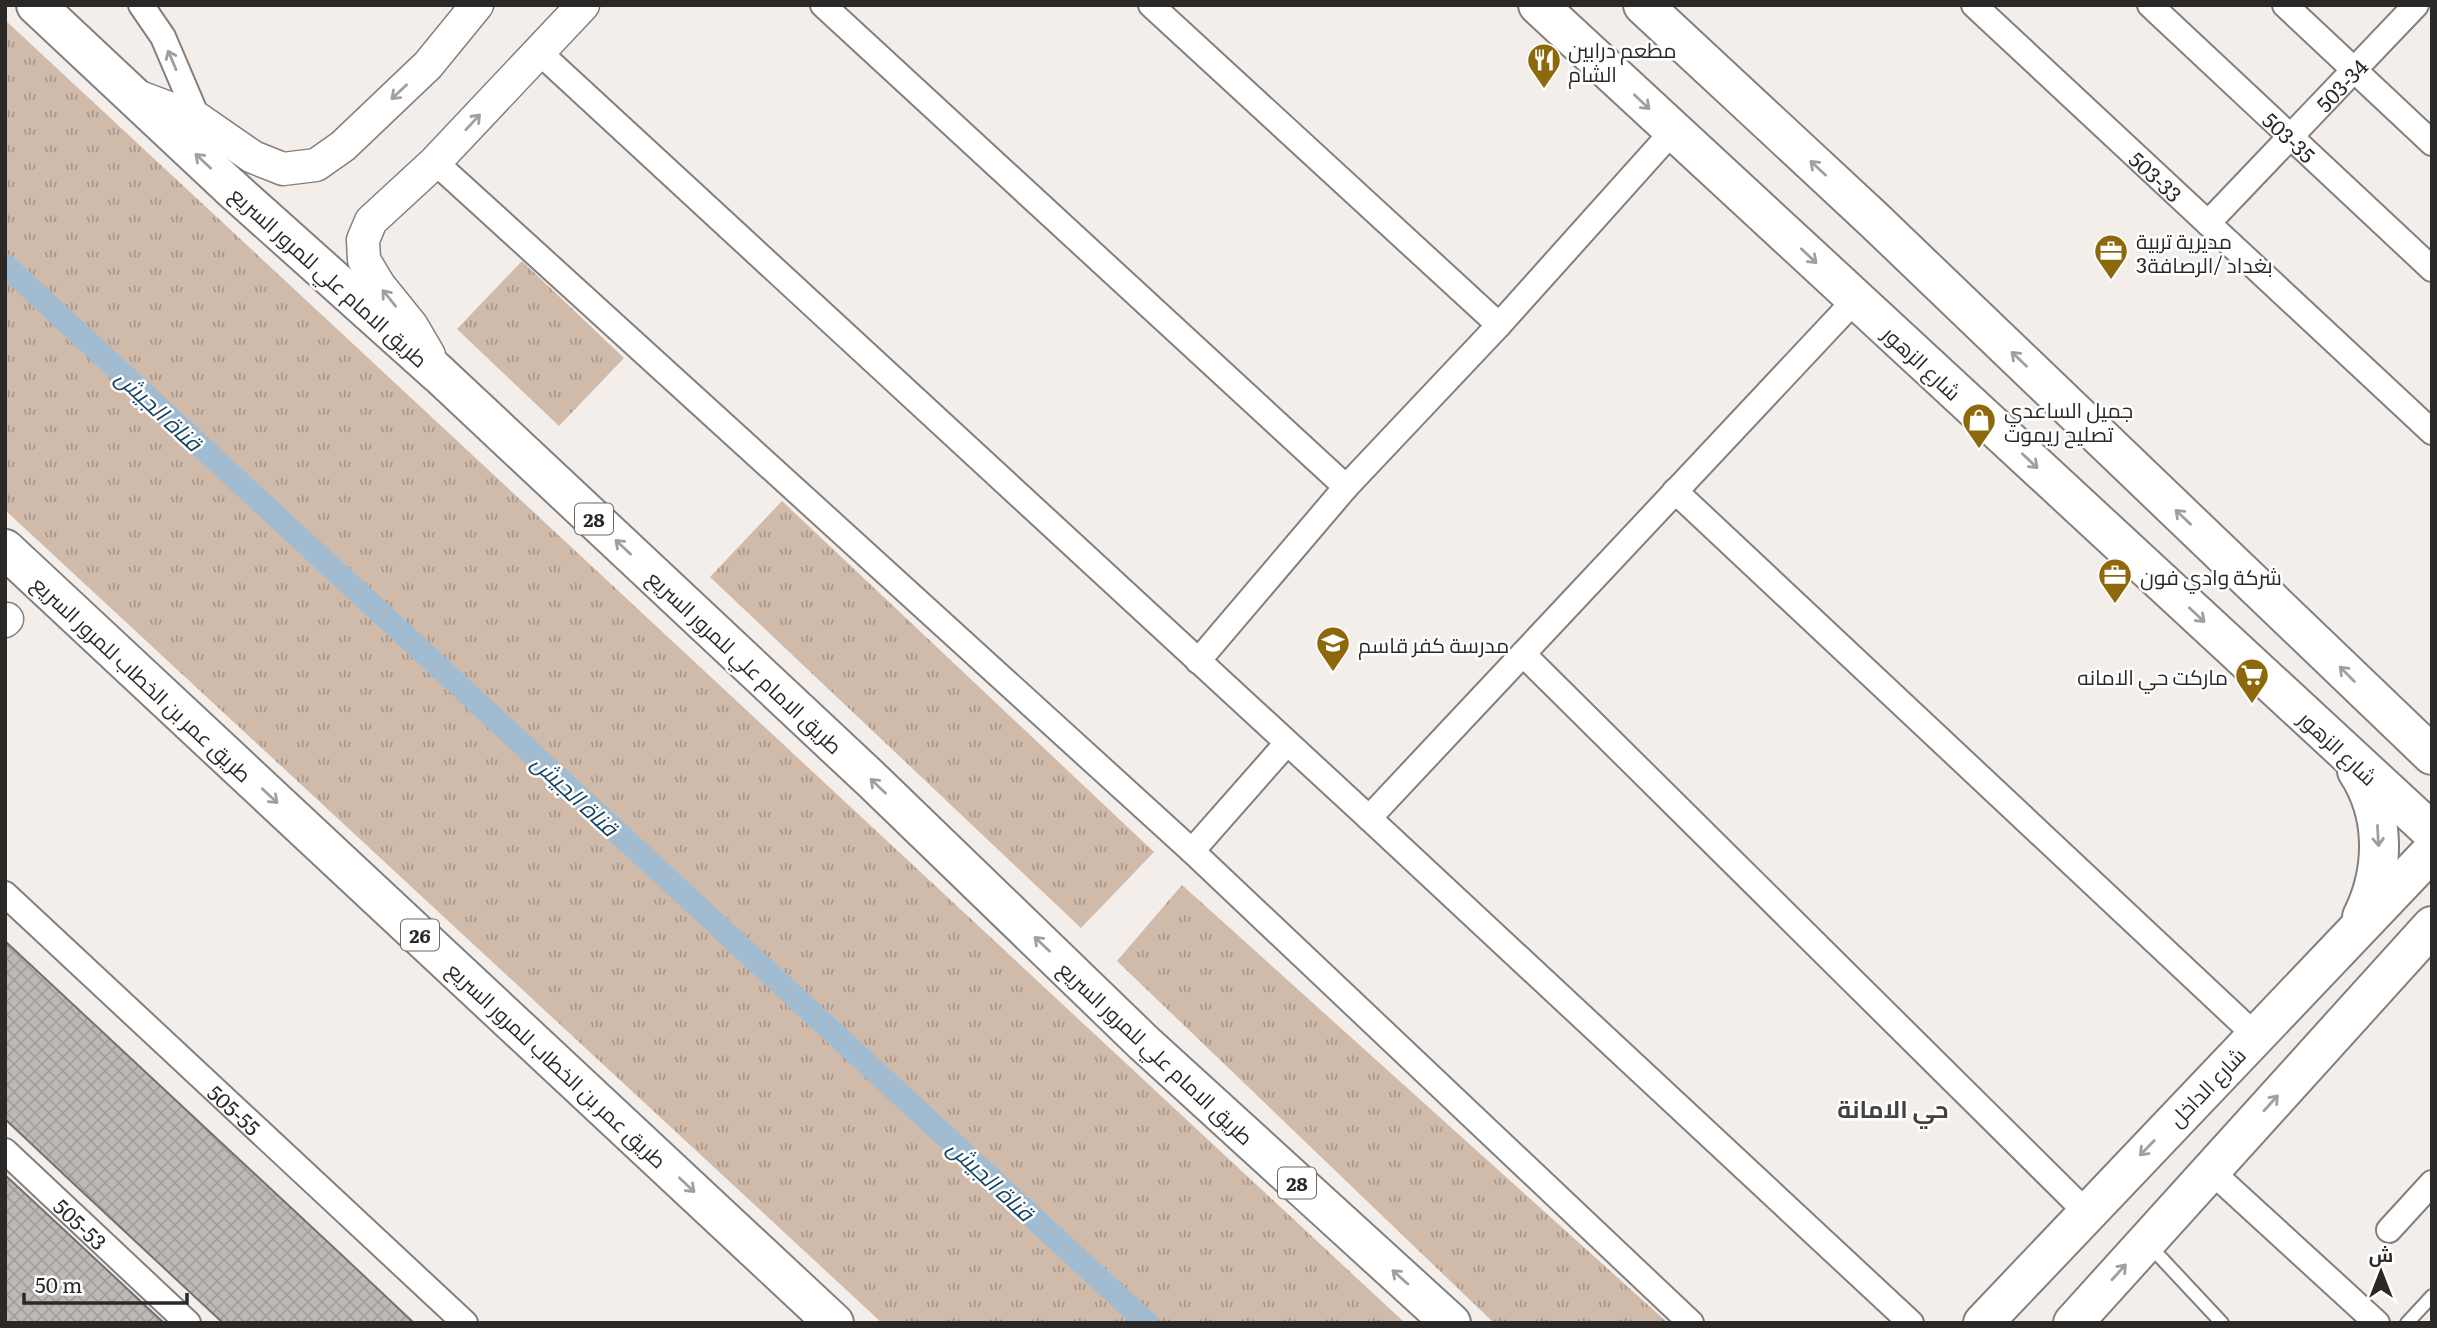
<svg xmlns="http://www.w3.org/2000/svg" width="2437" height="1328" font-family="Literata,Cairo,serif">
<defs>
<pattern id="grass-tufts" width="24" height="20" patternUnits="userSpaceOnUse" patternTransform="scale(1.75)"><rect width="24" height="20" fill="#d0baaa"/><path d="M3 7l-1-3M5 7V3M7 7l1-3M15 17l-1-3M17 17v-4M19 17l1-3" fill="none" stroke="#a9978a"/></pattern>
<pattern id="building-cross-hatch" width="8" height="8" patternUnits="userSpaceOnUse" patternTransform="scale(1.75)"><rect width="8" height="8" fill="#bfb9b6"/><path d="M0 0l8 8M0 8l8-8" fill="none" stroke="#a49f9c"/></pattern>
</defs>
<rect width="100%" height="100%" fill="#f4eeea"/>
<g fill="url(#grass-tufts)">
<polygon points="5,20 1405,1323 882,1323 5,510"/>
<polygon points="522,261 624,358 559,426 457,329"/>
<polygon points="782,501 1154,852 1081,928 710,577"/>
<polygon points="1182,885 1668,1323 1494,1323 1117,961"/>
</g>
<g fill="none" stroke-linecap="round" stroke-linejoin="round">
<polyline stroke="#a1bcd1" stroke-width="23" points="5,265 1147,1323"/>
</g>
<g fill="url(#building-cross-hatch)" stroke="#76716e" stroke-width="2">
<polygon points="5,941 346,1259 414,1323 223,1323 75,1185 5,1119"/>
<polygon points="5,1175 47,1214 164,1323 5,1323"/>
</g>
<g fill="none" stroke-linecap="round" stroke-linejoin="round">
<g stroke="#847f7c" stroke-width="16">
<g id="service">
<polyline points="2149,1245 2222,1323"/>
<polyline points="2407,1323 2432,1296"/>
</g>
</g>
<g stroke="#847f7c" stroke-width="28">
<g id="minor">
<polyline points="141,5 163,37 198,119"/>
<polyline points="823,5 1346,487"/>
<polyline points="1151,5 1499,325"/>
<path id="s1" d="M1974 5 2432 432"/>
<path id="s2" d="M2150 5 2432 269"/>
<polyline points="2285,5 2432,143"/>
<polyline points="539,52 1369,818 1911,1323"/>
<polyline points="435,162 1192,851 1691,1323"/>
<path id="s3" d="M2208 223 2416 5"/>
<polyline points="1675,491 2255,1035"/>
<polyline points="1523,654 2086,1212"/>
<polyline points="1198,661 1346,487 1499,325 1673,131"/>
<polyline points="1369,818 1856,299"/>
<polyline points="1192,851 1287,743"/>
<path id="s4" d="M5 894 465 1323"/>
<path id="s5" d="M5 1151 188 1323"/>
<polyline points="2211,1171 2377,1323"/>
<polyline points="2389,1230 2432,1183"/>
</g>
</g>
<g stroke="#847f7c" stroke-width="35">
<g id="tertiary">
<polyline points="137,96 198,119 253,157 283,169 316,165 343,146 428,65 477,5"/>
<polyline points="429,355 412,326 379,285 364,260 363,240 371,221 435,162 583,5"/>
<polyline points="5,621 7,619"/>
</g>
</g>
<g stroke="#847f7c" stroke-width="42">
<g id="primary">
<polyline points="1538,5 2432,832"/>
<polyline points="1643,5 1872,218 2432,755"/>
<path d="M2357 771C2386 815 2385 871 2362 917"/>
<polyline points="1983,1323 2432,851"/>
<polyline points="2073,1323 2432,926"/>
</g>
</g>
<g stroke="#847f7c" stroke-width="42">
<g id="motorway">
<polyline points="36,5 229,186 440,375 873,781 1144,1043 1451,1323"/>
<polyline points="5,549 834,1323"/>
</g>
</g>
<use href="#service" stroke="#fff" stroke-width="12"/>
<use href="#minor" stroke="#fff" stroke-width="24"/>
<use href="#tertiary" stroke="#fff" stroke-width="32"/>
<use href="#primary" stroke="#fff" stroke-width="38"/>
<use href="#motorway" stroke="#fff" stroke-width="38"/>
</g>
<defs><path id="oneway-shaft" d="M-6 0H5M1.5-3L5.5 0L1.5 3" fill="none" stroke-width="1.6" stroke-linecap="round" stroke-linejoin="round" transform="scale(1.75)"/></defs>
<g stroke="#a09f9e">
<use href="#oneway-shaft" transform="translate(172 60) rotate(-113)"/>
<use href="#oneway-shaft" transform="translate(399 92) rotate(137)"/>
<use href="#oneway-shaft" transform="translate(1642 102) rotate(43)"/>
<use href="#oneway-shaft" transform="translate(473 122) rotate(-47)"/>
<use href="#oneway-shaft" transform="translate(203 161) rotate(-137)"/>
<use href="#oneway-shaft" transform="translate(1818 168) rotate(-137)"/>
<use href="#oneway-shaft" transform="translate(1809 256) rotate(43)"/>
<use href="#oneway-shaft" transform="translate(389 298) rotate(-129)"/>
<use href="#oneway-shaft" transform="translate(2019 359) rotate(-136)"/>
<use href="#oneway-shaft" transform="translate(2030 461) rotate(43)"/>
<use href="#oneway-shaft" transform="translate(2183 517) rotate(-136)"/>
<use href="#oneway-shaft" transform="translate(623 547) rotate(-137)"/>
<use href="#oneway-shaft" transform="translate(2197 615) rotate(43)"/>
<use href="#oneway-shaft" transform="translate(2347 674) rotate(-135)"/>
<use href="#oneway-shaft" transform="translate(878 786) rotate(-136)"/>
<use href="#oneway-shaft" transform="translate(270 796) rotate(43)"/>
<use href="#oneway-shaft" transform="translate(2378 836) rotate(87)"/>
<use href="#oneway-shaft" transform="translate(1042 944) rotate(-136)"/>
<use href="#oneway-shaft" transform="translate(2271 1103) rotate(-48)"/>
<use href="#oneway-shaft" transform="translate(2147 1148) rotate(134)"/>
<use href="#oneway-shaft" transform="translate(687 1185) rotate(43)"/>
<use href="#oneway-shaft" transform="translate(2119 1272) rotate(-48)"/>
<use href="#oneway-shaft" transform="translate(1400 1277) rotate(-138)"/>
</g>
<defs>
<g id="restaurant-pin" transform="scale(1.75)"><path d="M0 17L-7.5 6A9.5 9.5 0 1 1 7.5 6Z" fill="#8d690b" stroke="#fff"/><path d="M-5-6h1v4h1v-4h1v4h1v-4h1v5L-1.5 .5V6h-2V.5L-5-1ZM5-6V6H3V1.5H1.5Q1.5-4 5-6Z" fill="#fff"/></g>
<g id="office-pin" transform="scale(1.75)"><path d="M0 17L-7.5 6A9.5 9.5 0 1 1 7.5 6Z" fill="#8d690b" stroke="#fff"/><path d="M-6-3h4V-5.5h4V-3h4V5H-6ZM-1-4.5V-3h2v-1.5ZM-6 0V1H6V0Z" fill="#fff"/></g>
<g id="shop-pin" transform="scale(1.75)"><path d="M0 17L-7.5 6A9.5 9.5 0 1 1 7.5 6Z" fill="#8d690b" stroke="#fff"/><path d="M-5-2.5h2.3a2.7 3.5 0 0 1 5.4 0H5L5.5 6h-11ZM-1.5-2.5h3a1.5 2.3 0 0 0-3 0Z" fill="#fff"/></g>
<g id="school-pin" transform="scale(1.75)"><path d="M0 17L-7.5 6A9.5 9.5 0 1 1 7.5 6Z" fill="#8d690b" stroke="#fff"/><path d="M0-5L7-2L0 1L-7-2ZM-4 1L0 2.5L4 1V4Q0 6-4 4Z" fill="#fff"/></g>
<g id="supermarket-pin" transform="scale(1.75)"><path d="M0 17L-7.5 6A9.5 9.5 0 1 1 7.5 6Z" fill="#8d690b" stroke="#fff"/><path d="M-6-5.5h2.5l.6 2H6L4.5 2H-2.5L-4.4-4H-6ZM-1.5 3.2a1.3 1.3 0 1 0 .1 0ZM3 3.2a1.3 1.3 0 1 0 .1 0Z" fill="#fff"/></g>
</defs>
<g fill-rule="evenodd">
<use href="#restaurant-pin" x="1544" y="60"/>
<use href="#office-pin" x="2111" y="251"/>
<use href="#shop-pin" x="1979" y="420"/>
<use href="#office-pin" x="2115" y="575"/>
<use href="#school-pin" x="1333" y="643"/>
<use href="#supermarket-pin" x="2252" y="675"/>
</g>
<g text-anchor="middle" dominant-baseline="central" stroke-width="5" stroke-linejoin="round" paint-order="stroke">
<g fill="#fff" stroke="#6b6968" stroke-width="2">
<rect x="575" y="503.5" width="38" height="31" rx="5"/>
<rect x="401" y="919.5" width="38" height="31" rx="5"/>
<rect x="1278" y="1167.5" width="38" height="31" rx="5"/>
</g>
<g font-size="19" font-weight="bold" fill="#2b2928">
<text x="594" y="519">28</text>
<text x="420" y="935">26</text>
<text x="1297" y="1183">28</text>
</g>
<g font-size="21" fill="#2b2928" stroke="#fff" text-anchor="start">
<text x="1568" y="48">مطعم درابين<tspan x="1568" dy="24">الشام</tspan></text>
<text x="2136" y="239">مديرية تربية<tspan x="2136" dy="24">بغداد /الرصافة3</tspan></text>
<text x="2004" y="408">جميل الساعدي<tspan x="2004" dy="24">تصليح ريموت</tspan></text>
<text x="2140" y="575">شركة وادي فون</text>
<text x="1358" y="643">مدرسة كفر قاسم</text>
<text x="2228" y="675" text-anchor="end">ماركت حي الامانه</text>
</g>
<g font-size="21" fill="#2b2928" stroke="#fff">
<text stroke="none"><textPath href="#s3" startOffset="192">503-34</textPath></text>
<text stroke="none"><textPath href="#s2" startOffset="192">503-35</textPath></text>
<text stroke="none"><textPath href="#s1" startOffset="250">503-33</textPath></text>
<text transform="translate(330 276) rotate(42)">طريق الامام علي للمرور السريع</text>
<text transform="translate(1923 362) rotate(43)">شارع الزهور</text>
<text transform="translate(746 661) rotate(43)">طريق الامام علي للمرور السريع</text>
<text transform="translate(143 678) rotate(43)">طريق عمر بن الخطاب للمرور السريع</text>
<text transform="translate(2339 747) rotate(43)">شارع الزهور</text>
<text transform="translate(1157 1052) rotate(43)">طريق الامام علي للمرور السريع</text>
<text transform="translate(558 1064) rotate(43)">طريق عمر بن الخطاب للمرور السريع</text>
<text transform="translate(2206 1086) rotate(-46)">شارع الداخل</text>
<text stroke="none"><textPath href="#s4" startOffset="315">505-55</textPath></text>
<text stroke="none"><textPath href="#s5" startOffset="105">505-53</textPath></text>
</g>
<g font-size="23" font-style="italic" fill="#134360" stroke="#fff">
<text transform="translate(160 409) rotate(43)">قناة الجيش</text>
<text transform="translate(576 794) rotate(43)">قناة الجيش</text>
<text transform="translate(992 1179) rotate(43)">قناة الجيش</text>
</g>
<g font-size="24" font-weight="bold" fill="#45413e" stroke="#fff">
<text x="1893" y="1107">حي الامانة</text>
</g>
</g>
<rect width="2437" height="1328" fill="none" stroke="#2b2928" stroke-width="14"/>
<g transform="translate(2381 1272)" stroke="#ffffff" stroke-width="5" paint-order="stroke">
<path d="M0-5L12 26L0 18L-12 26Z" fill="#2b2928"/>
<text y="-10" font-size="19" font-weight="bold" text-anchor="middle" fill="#2b2928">ش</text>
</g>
<path d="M24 1293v10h163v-10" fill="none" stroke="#2b2928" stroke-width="3.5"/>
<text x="35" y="1293" font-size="21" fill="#2b2928" stroke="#ffffff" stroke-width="5" paint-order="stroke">50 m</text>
</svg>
